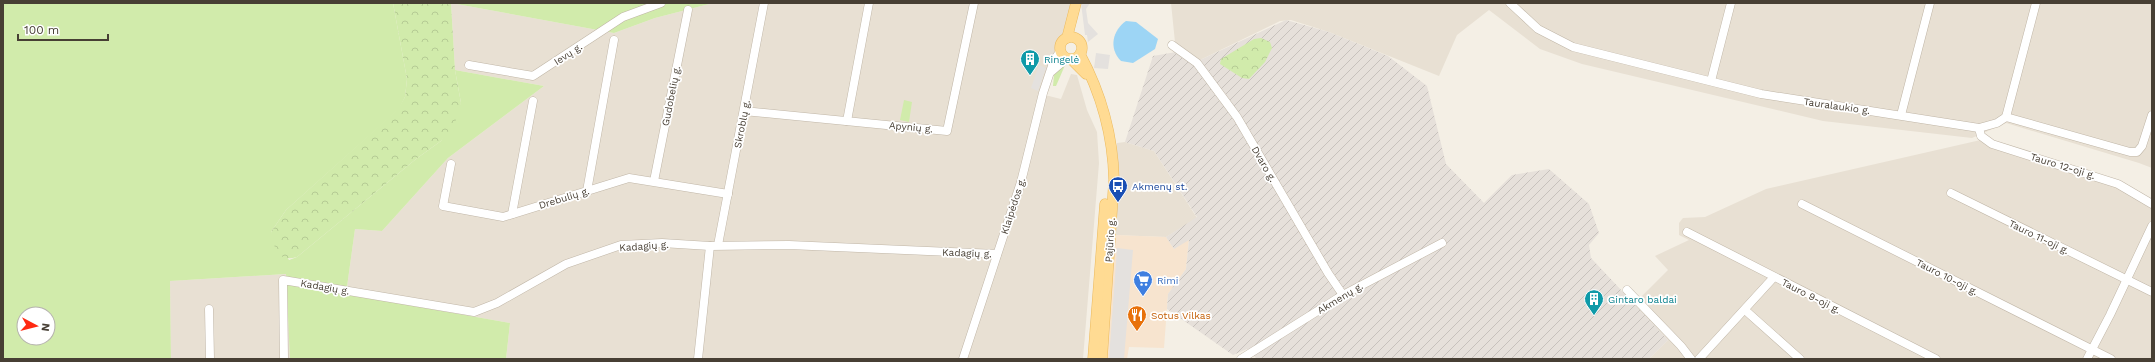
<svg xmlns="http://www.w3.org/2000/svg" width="2155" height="362" font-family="'Work Sans',sans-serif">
<defs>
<pattern id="industrial-furrows" width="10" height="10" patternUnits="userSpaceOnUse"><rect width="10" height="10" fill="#e6e0da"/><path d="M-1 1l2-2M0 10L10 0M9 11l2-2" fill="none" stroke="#c7c1bc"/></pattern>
<pattern id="forest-crowns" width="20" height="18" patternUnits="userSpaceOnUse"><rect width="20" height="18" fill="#d1ebab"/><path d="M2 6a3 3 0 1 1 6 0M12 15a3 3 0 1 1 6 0" fill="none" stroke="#b5cb94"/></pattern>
</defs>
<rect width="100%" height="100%" fill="#f4efe5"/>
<g fill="#e8e0d3">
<polygon points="451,3 614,33 655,18 713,3 1074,3 1041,94 1061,99 1071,74 1077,75 1087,110 1097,132 1099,163 1083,359 506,359 510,323 346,294 355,229 382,231 448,158 544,86 455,70"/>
<polygon points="1171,3 2152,3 2152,168 2139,163 2006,123 1972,138 1823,121 1582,64 1540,49 1489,10 1457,35 1439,76 1329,32 1291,20 1280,21 1200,60 1176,52"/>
<polygon points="1985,139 2103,175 2152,201 2152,359 1649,359 1668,340 1634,304 1668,270 1655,256 1689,240 1679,235 1679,223 1683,218 1705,217 1766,189"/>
<polygon points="1125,142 1154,151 1197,218 1166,237 1114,235 1117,194 1117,143"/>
<polygon points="287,274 290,359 171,359 170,281"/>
</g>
<polygon fill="#f7e4cf" points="1114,235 1166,237 1174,249 1189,239 1186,269 1168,294 1164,348 1129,347 1127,359 1105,359"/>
<polygon fill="url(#industrial-furrows)" points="1286,20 1329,32 1388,56 1427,86 1446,164 1484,203 1512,175 1549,169 1589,204 1599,233 1589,245 1591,258 1668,340 1649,359 1257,359 1247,349 1233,355 1167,309 1168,294 1186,269 1189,240 1174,249 1166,237 1197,217 1154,151 1125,142 1153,56 1176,52 1200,60"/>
<g fill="#d1ebab" fill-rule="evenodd">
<path d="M3 3H393L407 79 405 97 399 109 286 210 271 232 289 260 297 257 416 159 441 141 461 103 455 70 544 86 448 158 382 231 355 229 346 294 510 323 506 359H290L286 274 170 281 171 359H3ZM24 314H48V338H24Z"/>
<polygon points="451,3 713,3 655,18 614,33"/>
<polygon points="1066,63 1056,86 1053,86 1054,75"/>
<polygon points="904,100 912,102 909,122 900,120"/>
</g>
<g fill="url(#forest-crowns)">
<path d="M393 3H451L455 70 461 103 455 123 441 141 416 159 297 257C278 263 274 248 271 232L286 210 398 109 405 97 407 79Z"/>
<polygon points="1261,38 1270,42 1272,48 1265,62 1249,79 1242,78 1220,64 1221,59 1254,39"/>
</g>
<g fill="#e4e1de">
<polygon points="1081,3 1090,3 1086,9 1088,23 1098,34 1088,42 1087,35 1085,35"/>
<polygon points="1096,53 1110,55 1108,69 1094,68"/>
<polygon points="1039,65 1046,68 1038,91 1031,88"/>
<polygon points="1117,248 1133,250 1124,359 1109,359"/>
</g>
<path fill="#9dd5f5" d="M1126 21 1136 22 1158 39 1155 49 1133 63 1121 61C1108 48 1113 30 1126 21Z"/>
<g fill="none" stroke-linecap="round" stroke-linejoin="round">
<g stroke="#c0b6a7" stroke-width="9">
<g id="minor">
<polyline points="1510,3 1538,29 1573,47 1761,94 1979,128 1997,123 2006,117 2130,152 2137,152 2142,146 2152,115"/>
<polyline points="1172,45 1197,63 1237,117 1328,273 1343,295"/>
<polyline points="469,65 533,76 623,17 661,3"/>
<polyline points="1052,71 1066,59"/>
<polyline points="1711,81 1731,3"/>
<polyline points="744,111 947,131 974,3"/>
<polyline points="1901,115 1930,3"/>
<polyline points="2006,117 2036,3"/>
<polyline points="847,121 869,3"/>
<polyline points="1979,128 1981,136 1992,144 2118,184 2152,204"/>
<polyline points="451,164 443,206 503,217 629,178 728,194"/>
<polyline points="654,181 688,10"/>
<polyline points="587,191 614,40"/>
<polyline points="1951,193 2152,292"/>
<polyline points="1802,204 2111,359"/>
<polyline points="512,214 533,101"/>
<polyline points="1687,232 1936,359"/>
<polyline points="718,245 764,3"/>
<polyline points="1627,290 1681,346 1691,359"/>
<polyline points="209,309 210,359"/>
<polyline points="1745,310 1800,359"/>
<polyline points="284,359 283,280 474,312 497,303 566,264 621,245 662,243 710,246 789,245 997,254"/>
<polyline points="698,359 710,246"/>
<polyline points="963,359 1021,182 1043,93 1054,60 1060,52"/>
<polyline points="1241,359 1343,295 1442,243"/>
<polyline points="1699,359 1774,277"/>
<polyline points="2087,359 2110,315 2152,226"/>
</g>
</g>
<g stroke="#ebb95c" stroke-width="11">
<g id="major">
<circle cx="1071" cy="48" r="11"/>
<polyline points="1067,38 1076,3"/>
<path d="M1080 54C1101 93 1113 136 1114 180L1102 359"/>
<polyline points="1072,60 1086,74"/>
<polyline points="1093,359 1105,204"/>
</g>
</g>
<use href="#minor" stroke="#fff" stroke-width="8"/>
<use href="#major" stroke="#ffdb93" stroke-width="10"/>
</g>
<defs>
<g id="building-pin" transform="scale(1)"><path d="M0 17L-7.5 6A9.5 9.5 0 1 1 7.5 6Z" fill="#0f9aa8" stroke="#fff"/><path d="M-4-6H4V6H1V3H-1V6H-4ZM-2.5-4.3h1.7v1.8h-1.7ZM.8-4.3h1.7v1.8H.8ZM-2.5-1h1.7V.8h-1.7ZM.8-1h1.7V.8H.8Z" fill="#fff"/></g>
<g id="bus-pin" transform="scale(1)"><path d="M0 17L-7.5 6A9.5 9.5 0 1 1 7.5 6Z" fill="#1a4fb4" stroke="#fff"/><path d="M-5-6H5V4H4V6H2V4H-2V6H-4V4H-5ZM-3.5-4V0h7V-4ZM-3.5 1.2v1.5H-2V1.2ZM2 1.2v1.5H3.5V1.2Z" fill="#fff"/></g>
<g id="supermarket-pin" transform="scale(1)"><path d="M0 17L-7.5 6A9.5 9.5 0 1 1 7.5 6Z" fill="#3f7fe0" stroke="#fff"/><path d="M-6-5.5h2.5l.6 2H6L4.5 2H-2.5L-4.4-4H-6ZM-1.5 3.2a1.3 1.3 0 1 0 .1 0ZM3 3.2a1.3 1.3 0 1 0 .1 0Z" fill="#fff"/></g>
<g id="restaurant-pin" transform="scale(1)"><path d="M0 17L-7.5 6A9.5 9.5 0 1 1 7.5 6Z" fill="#e8710a" stroke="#fff"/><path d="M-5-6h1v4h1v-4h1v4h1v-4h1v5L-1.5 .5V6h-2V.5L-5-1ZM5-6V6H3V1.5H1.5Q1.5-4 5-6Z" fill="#fff"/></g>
</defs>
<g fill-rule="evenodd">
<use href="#building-pin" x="1030" y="59"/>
<use href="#bus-pin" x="1118" y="186"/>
<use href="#supermarket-pin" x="1143" y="280"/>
<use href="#building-pin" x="1594" y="299"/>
<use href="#restaurant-pin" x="1137" y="315"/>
</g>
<g text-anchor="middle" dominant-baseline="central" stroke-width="3.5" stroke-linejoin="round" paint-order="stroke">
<g font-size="10" fill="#473f34" stroke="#fff">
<text transform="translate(568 54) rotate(-33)">Ievų g.</text>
<text transform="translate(671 96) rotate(-79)">Gudobelių g.</text>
<text transform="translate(1837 106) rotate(8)">Tauralaukio g.</text>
<text transform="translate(742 124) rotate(-79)">Skroblų g.</text>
<text transform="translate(911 127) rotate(5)">Apynių g.</text>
<text transform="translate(1264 164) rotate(60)">Dvaro g.</text>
<text transform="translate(2063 166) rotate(17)">Tauro 12-oji g.</text>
<text transform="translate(564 198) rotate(-17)">Drebulių g.</text>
<text transform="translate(1013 206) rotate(-72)">Klaipėdos g.</text>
<text transform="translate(2039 237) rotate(26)">Tauro 11-oji g.</text>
<text transform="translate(1110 240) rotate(-86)">Pajūrio g.</text>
<text transform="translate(644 246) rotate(-4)">Kadagių g.</text>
<text transform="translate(967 253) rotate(2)">Kadagių g.</text>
<text transform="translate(1947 277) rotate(27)">Tauro 10-oji g.</text>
<text transform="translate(325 287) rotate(10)">Kadagių g.</text>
<text transform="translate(1811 296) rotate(27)">Tauro 9-oji g.</text>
<text transform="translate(1340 298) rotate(-31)">Akmenų g.</text>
</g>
<g font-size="10" fill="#0d838f" stroke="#fff" text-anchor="start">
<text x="1044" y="59">Ringelė</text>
<text x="1608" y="299">Gintaro baldai</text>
</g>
<g font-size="10" fill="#164399" stroke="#fff" text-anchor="start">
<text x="1132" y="186">Akmenų st.</text>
</g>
<g font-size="10" fill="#366cbe" stroke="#fff" text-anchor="start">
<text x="1157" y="280">Rimi</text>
</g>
<g font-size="10" fill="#c56008" stroke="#fff" text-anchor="start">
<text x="1151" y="315">Sotus Vilkas</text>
</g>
</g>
<rect width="2155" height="362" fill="none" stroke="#473f34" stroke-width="8"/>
<g transform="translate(36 326) rotate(97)"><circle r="19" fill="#ffffff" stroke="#b5b2ae"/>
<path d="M0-3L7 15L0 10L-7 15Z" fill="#ff2911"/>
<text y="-6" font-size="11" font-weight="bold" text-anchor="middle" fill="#473f34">N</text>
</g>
<path d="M18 34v6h90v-6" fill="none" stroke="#473f34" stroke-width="2"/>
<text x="24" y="34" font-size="12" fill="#473f34" stroke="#ffffff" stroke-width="3" paint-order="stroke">100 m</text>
</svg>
